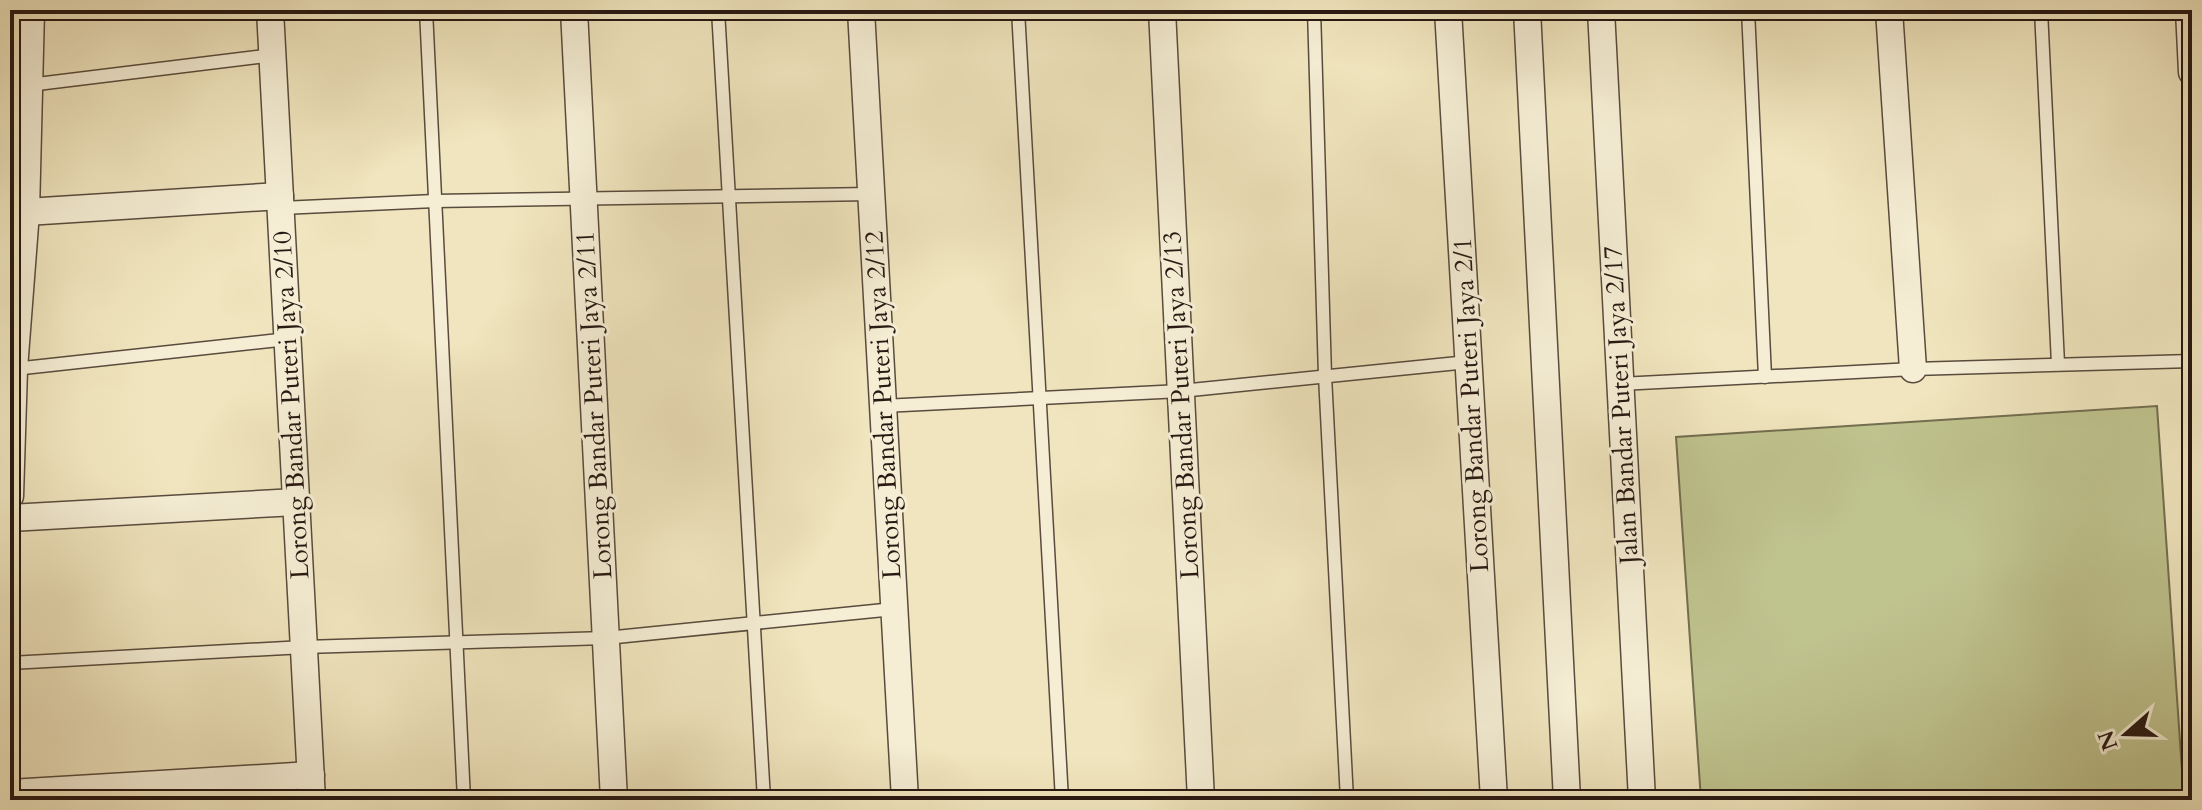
<svg xmlns="http://www.w3.org/2000/svg" width="2202" height="810" font-family="Cardo,serif">
<rect width="100%" height="100%" fill="#f0e5be"/>
<filter id="stains"><feTurbulence type="fractalNoise" baseFrequency=".0025" numOctaves="4"/><feColorMatrix values="0 0 0 0 .2 0 0 0 0 .09 0 0 0 0 .02 0 0 0 .5 -.17"/></filter>
<radialGradient id="worn" r=".72"><stop offset=".6" stop-color="#630" stop-opacity="0"/><stop offset="1" stop-color="#630" stop-opacity=".3"/></radialGradient>
<polygon fill="#bfc38e" stroke="#736e50" stroke-width="2" points="2157,406 2184,800 1701,800 1676,437"/>
<g fill="none" stroke-linecap="round" stroke-linejoin="round">
<g stroke="#594b3d" stroke-width="15">
<g id="lane">
<polyline points="426,10 464,800"/>
<polyline points="718,10 764,800"/>
<polyline points="1018,10 1062,800"/>
<polyline points="1314,10 1325,376 1347,800"/>
<polyline points="1748,10 1765,377"/>
<polyline points="2041,10 2058,364"/>
<polyline points="29,85 273,55"/>
<polyline points="281,208 435,201 871,194"/>
<polyline points="14,369 288,339"/>
<polyline points="1620,384 1913,369 2192,361"/>
<polyline points="883,406 1181,391 1468,362"/>
<polyline points="10,663 304,647 606,638 894,609"/>
</g>
</g>
<g stroke="#594b3d" stroke-width="29">
<g id="street">
<polyline points="270,10 312,800"/>
<polyline points="574,10 614,800"/>
<polyline points="861,10 905,800"/>
<polyline points="1162,10 1201,800"/>
<polyline points="1448,10 1494,800"/>
<polyline points="1527,10 1567,800"/>
<polyline points="1601,10 1642,800"/>
<polyline points="1889,10 1913,369"/>
<polyline points="2189,10 2192,72"/>
<polyline points="10,210 26,212 280,196"/>
<polyline points="10,496 14,369 26,212 31,10"/>
<polyline points="10,518 296,502"/>
<polyline points="10,793 311,775"/>
</g>
</g>
<use href="#lane" stroke="#f5eed5" stroke-width="12"/>
<use href="#street" stroke="#f5eed5" stroke-width="26"/>
</g>
<g text-anchor="middle" dominant-baseline="central" stroke-width="6" stroke-linejoin="round" paint-order="stroke">
<g font-size="26" fill="#271812" stroke="#f5eed5">
<text transform="translate(291 405) rotate(-93)">Lorong Bandar Puteri Jaya 2/10</text>
<text transform="translate(594 405) rotate(-93)">Lorong Bandar Puteri Jaya 2/11</text>
<text transform="translate(883 405) rotate(-93)">Lorong Bandar Puteri Jaya 2/12</text>
<text transform="translate(1181 405) rotate(-93)">Lorong Bandar Puteri Jaya 2/13</text>
<text transform="translate(1471 405) rotate(-93)">Lorong Bandar Puteri Jaya 2/1</text>
<text transform="translate(1621 405) rotate(-93)">Jalan Bandar Puteri Jaya 2/17</text>
</g>
</g>
<rect width="2202" height="810" fill="none" stroke="#f0e5be" stroke-width="40"/>
<rect x="12" y="12" width="2178" height="786" fill="none" stroke="#271812" stroke-width="4"/>
<rect x="20" y="20" width="2162" height="770" fill="none" stroke="#271812" stroke-width="2"/>
<g transform="translate(2126 734) rotate(250)" stroke="#f5eed5" stroke-width="6" paint-order="stroke">
<path d="M0-6L14 30L0 20L-14 30Z" fill="#271812"/>
<text y="-12" font-size="22" font-weight="bold" text-anchor="middle" fill="#271812">N</text>
</g>
<rect width="100%" height="100%" filter="url(#stains)"/>
<rect width="100%" height="100%" fill="url(#worn)"/>
</svg>
